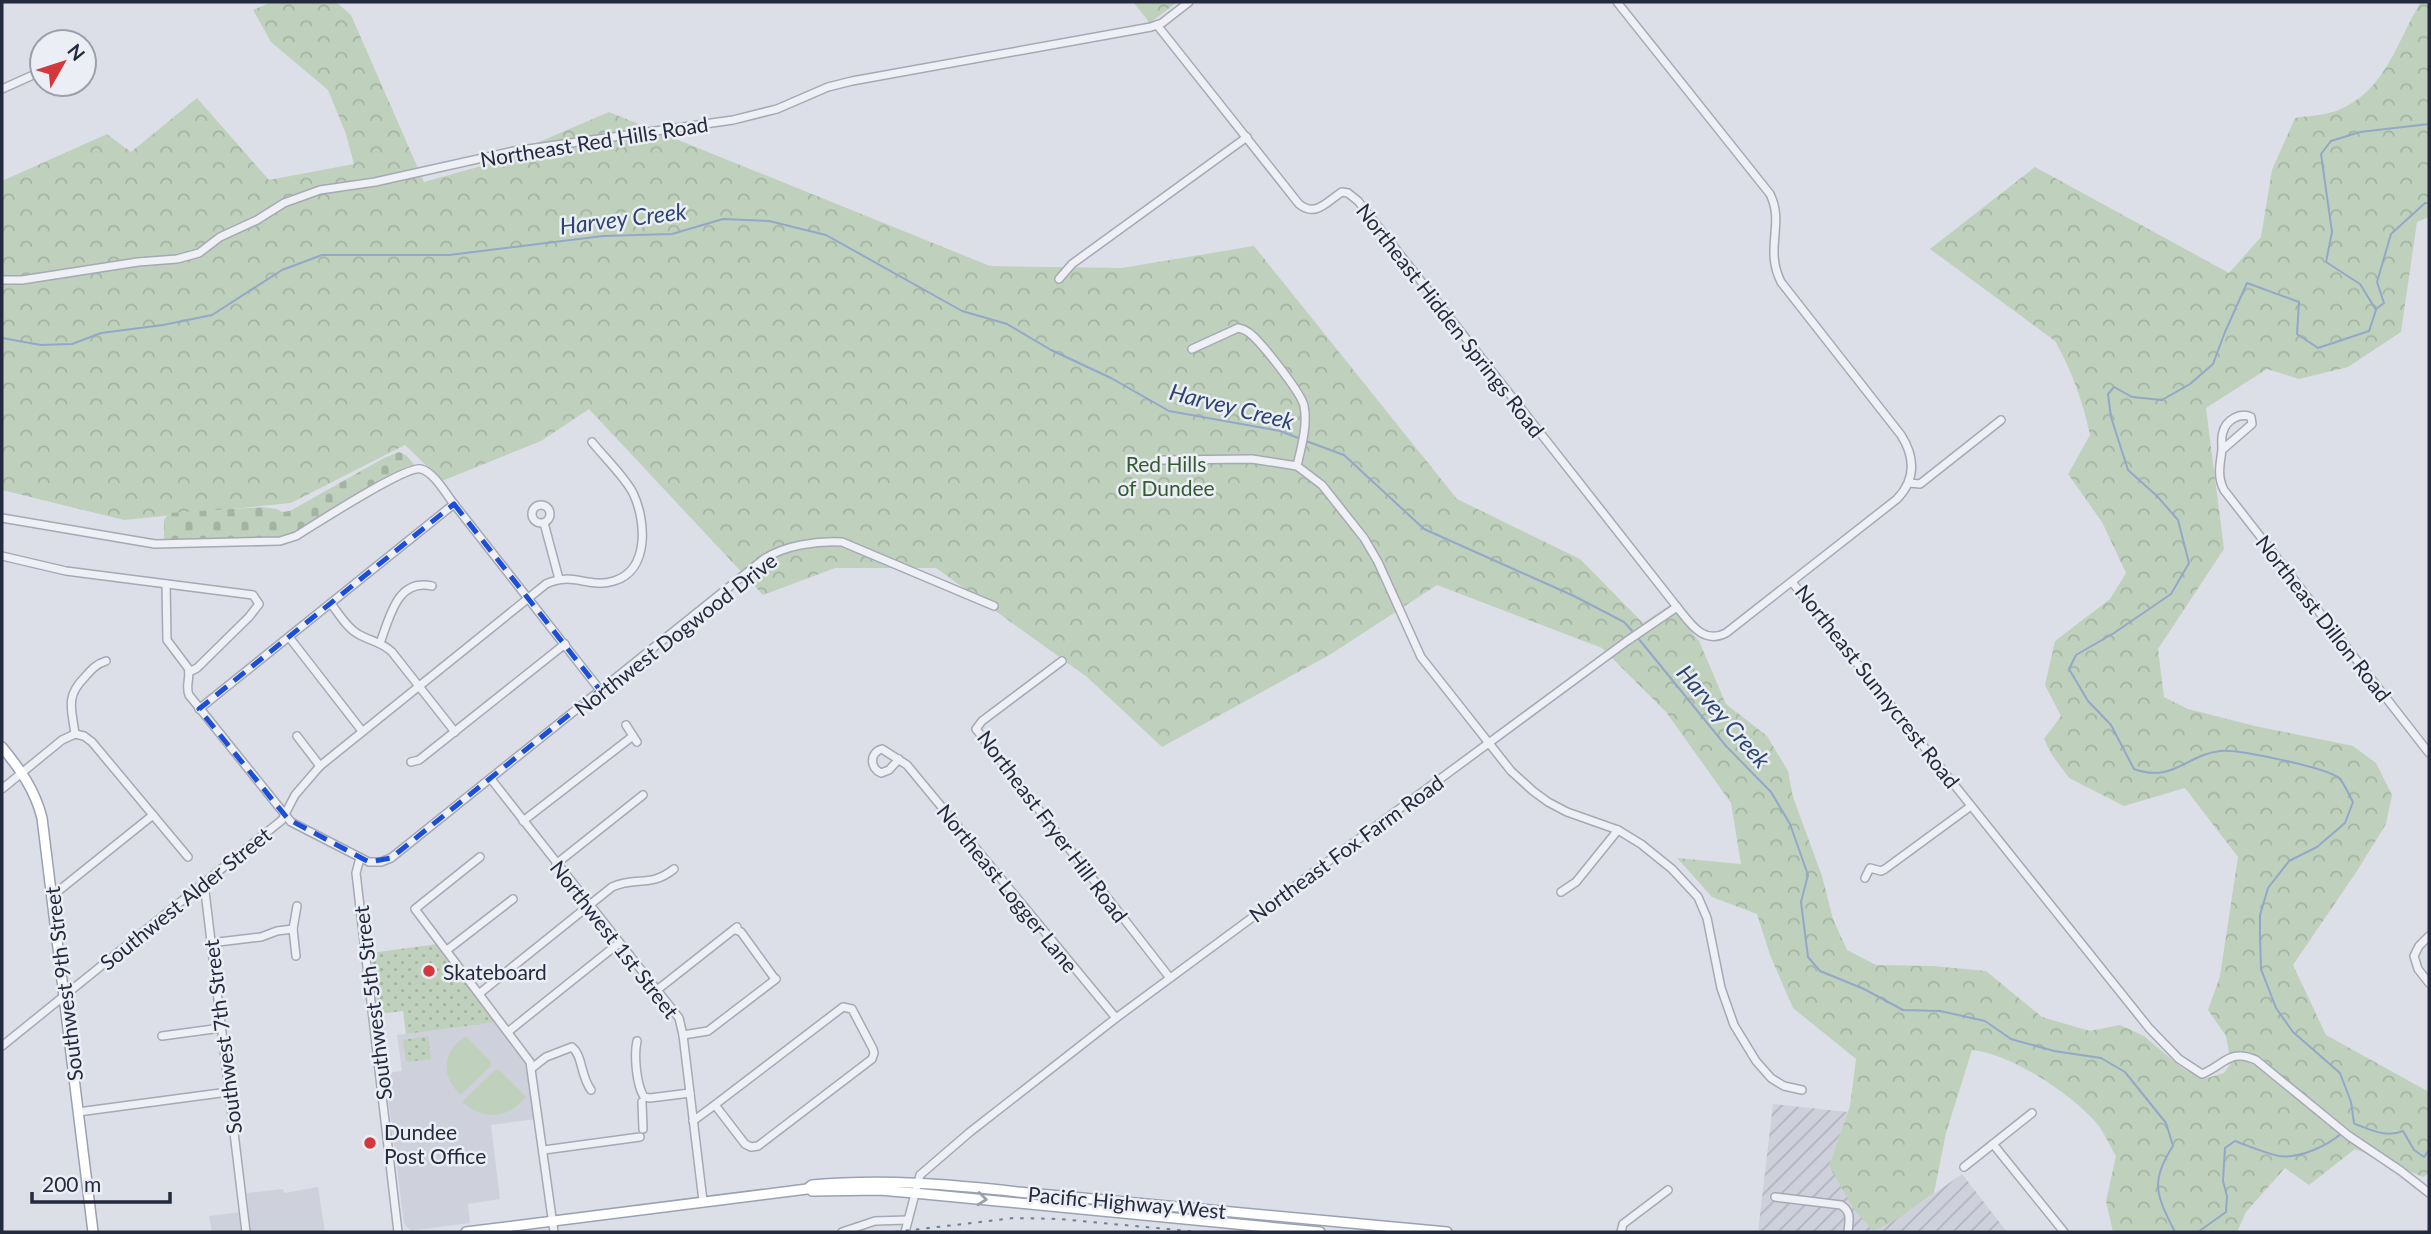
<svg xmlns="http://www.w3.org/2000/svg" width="2431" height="1234" font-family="Lato,sans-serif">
<defs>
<pattern id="industrial-furrows" width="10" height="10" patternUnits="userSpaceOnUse" patternTransform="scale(1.75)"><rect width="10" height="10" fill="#ced1dc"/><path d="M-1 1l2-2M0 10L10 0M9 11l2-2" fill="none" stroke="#b1b4be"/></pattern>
<pattern id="grass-dots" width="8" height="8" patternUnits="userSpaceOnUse" patternTransform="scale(1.75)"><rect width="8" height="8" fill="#bfd1bc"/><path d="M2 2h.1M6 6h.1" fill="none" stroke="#a4b4a3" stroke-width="1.8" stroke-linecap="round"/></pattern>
<pattern id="forest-crowns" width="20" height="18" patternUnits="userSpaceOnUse" patternTransform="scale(1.75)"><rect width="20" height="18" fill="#bfd1bc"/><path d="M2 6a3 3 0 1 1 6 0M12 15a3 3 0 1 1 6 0" fill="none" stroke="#a4b4a3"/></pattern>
<pattern id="cemetery-stones" width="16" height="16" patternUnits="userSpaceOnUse" patternTransform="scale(1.75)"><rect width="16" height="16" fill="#bfd1bc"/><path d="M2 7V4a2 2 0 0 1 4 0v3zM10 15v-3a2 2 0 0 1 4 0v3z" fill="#a4b4a3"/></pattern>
</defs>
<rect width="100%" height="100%" fill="#dcdfe7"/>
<g fill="#ced1dc">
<polygon points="498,1022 523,1055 529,1067 535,1119 491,1125 500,1199 468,1204 470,1223 416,1230 412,1232 404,1224 385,1073 402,1071 397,1035"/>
<polygon points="318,1187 325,1232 212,1232 209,1216 248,1211 247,1193 283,1189 284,1193"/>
</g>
<polygon fill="url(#industrial-furrows)" points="1773,1104 1848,1112 1829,1166 1901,1217 1962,1174 2007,1232 1758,1232"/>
<g fill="url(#grass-dots)">
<polygon points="437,944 498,1022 406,1034 403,1011 378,1014 371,953"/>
<polygon points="428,1036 431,1059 406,1062 403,1040"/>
</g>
<g fill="url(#forest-crowns)">
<path d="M272 2H336L351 15 424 182 485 165 609 112 990 266 1122 268 1254 246 1457 499 1580 559 1643 623 1670 605 1699 641 1726 704 1767 736 1788 771 1793 797 1822 876 1833 919 1847 950 1876 965 1933 966 1986 971 2042 1017 2090 1031 2120 1025 2144 1036 2182 1068 2204 1079 2224 1073 2231 1063 2226 1036 2208 1010 2220 976 2238 857 2185 788 2124 806 2069 778 2052 755 2044 739 2061 716 2045 685 2055 641 2110 599 2126 573 2102 522 2068 474 2090 435C2083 402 2072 371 2055 341L1930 249 2035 167 2229 273 2261 237 2272 170 2295 118C2309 116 2326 115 2339 110 2387 89 2396 42 2421 2H2429V217L2417 222 2401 332 2348 367 2299 379 2267 369 2206 408 2224 549 2158 649 2164 697 2188 709 2255 726 2353 746 2376 763 2392 795 2386 824 2357 871 2293 965 2326 1035 2429 1092V1173L2423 1177 2355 1149 2309 1185 2285 1168 2246 1212 2237 1232H2113L2106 1201 2116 1156C2109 1145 2103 1129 2093 1119 2066 1091 2011 1054 1972 1050L1946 1133 1934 1193 1901 1217 1873 1231 1854 1209 1829 1166 1850 1106 1856 1059 1793 1008 1770 955 1757 914 1712 897 1677 858 1741 864 1731 803 1666 712 1602 648 1437 585 1331 654 1162 747 1087 677 936 568H835L763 595 589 409 541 441 442 481 405 445 291 503 124 520 2 490V181L107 134 131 152 197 98 269 180 354 164 346 134 328 90 271 42 253 10Z"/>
<polygon points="1133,2 1177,2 1150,23"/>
</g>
<polygon fill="url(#cemetery-stones)" points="399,452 407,456 416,467 287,538 164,543 164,520 169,513 262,507 277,509 282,512 290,511 384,458"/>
<g fill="#bfd1bc">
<path d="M466 1036 491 1062V1066L461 1095C440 1077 442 1051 466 1036Z"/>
<path d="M495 1070H499L526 1097C508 1119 484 1121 462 1102Z"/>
</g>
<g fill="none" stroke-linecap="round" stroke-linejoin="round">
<g stroke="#94a7c9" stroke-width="2">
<polyline points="2376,309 2384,303 2377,282 2391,234 2425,203 2429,203"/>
<polyline points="2,338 41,345 72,344 101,333 163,325 212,315 282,270 322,255 449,255 603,236 672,234 723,219 769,221 826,235 962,311 1007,324 1051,350 1111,378 1169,411 1280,431 1301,439"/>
<polyline points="1306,441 1344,455 1424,529 1574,596 1624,622 1635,634"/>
<path d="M1638 638 1726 746 1771 792 1790 824 1808 875 1801 902 1808 957 1820 971 1864 989 1903 1010 1940 1011 1985 1021 2011 1039 2054 1051 2101 1058 2125 1072 2166 1123 2173 1146C2149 1182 2157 1196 2175 1232"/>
<path d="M2354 1123 2351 1102 2340 1073 2293 1032 2276 1008 2261 969 2260 936V915L2268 888 2289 861 2317 847 2345 823 2353 802C2349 795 2345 785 2340 779 2330 768 2237 749 2220 751 2186 755 2173 783 2134 769L2111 725 2088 701 2069 669 2076 655 2114 633 2171 594 2189 563 2178 520 2157 496 2128 470 2111 417 2108 394 2114 387 2132 397 2162 400 2190 384 2213 364 2225 332 2247 283 2299 302 2297 334 2318 348 2369 331 2376 310 2360 284 2326 262 2332 232 2321 154 2331 141 2360 132 2429 124"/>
<path d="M2355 1124C2371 1130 2386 1138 2403 1131L2414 1150 2424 1157 2429 1150"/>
<path d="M2198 1232 2226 1212 2227 1196 2223 1181 2225 1148 2235 1141C2249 1146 2264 1153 2279 1156 2299 1159 2327 1146 2342 1133"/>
</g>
<g stroke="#a5a9b4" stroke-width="10">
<g id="minor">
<path d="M1157 25 1299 204C1316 218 1327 201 1342 192L1348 193 1358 201 1677 607C1690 623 1703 645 1726 633L1897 499C1916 479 1915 457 1901 435L1781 282C1764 248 1785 224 1770 194L1617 2"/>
<polyline points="2,89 42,71"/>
<polyline points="1059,279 1072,264 1247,137"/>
<polyline points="2,280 22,280 138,262 177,259 199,253 220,237 257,220 284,203 320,190 375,182 514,151 733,120 777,109 828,87 852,81 1151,27 1162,23 1189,2"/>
<path d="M1192 349 1238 328C1243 329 1244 329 1248 332 1260 340 1302 394 1304 406 1308 425 1301 448 1297 466L1322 485 1364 538 1378 562 1421 657 1511 771 1533 791 1548 802 1567 812 1618 830 1641 844 1672 869 1698 897 1707 918 1721 988 1734 1025 1756 1061 1771 1078 1784 1086 1802 1090"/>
<path d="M2222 450C2222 444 2221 437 2223 432 2226 420 2240 412 2251 417L2252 424 2222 450C2220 464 2217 477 2224 490L2429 753"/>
<polyline points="1163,460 1252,459 1297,466"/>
<polyline points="1909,483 1920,484 2001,420"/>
<circle cx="541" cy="514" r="9"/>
<path d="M2 518 155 544 280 541 296 536C314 525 406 465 421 469 434 472 446 494 454 504L600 690"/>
<polyline points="544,523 559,579"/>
<polyline points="2,556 66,571 253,595 259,604 249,617 197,668 189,672"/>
<path d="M1792 582 2149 1028 2179 1059 2202 1074C2224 1065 2230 1048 2256 1060L2349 1136 2401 1171 2429 1193"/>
<path d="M166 584 167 640 188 668C191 677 185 686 189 695L291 822 369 862H381L391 858 764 559C785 545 817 541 842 542L994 606"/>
<path d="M332 605C339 614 347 628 358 634 370 641 382 642 392 652L455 732"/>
<polyline points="289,637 362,731"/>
<path d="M380 643C390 617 397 578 432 586"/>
<polyline points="1062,661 982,721 976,729 1170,978"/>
<polyline points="199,709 454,504"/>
<polyline points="626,725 637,742"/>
<polyline points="75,734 84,736 92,742 188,857"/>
<path d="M75 734C72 710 65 697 84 678 91 670 96 664 106 661"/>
<polyline points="297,736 320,766"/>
<path d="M899 759 889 770 881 773C870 768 869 753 882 749L907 765 1116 1018"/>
<polyline points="411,762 419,760 565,644"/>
<polyline points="491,779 679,1018 683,1035 703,1201"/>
<polyline points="2,789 62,740 75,734"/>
<polyline points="523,821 633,736"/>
<polyline points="480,857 415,909 530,1062 554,1232"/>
<polyline points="360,858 356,873 398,1232"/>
<polyline points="556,864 643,795"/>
<polyline points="1865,878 1870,868 1881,871 1885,869 1971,806"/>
<polyline points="204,883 246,1232"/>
<polyline points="1561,892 1576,882 1618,830"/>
<polyline points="52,896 153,815"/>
<polyline points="736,930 741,932 775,979"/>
<polyline points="2429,936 2419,946 2414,956 2418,969 2429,983"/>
<polyline points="210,943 261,937 277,931 293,929"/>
<polyline points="447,950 513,899"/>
<polyline points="296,956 293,929 297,906"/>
<polyline points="657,990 737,927"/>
<path d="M480 993 612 887C637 876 650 888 674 869"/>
<polyline points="509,1031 619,943"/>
<polyline points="683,1035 708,1031 776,979"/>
<polyline points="162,1036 221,1028"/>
<path d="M637 1041C634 1055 636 1084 644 1097L650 1098 690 1093"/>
<path d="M2 1046 282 820 295 795 320 766 546 584C572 571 589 589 614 581 650 570 646 520 633 493 624 476 604 457 592 442"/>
<path d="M532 1068 546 1057 572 1047C583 1056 580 1075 591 1090"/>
<polyline points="642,1102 643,1129"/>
<polyline points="78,1112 228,1092"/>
<polyline points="693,1121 712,1107 843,1007 852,1009 873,1049 874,1053 872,1059 758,1146 751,1147 745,1144 715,1105"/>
<polyline points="1993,1144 2064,1232"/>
<polyline points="544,1150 640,1137"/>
<polyline points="1964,1167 2032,1113"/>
<path d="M1775 1197 1841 1205C1852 1212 1849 1220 1848 1232"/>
<polyline points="842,1232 875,1221 908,1220"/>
<polyline points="905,1232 920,1175 970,1132 1116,1018 1627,641 1677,607"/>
<polyline points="1621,1232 1623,1224 1668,1190"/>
</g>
</g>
<g stroke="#9aa1b3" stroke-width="12">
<g id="major">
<path d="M2 747C20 769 35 790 42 818L93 1232"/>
<polyline points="812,1191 880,1190 914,1193 1320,1232"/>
<path d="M466 1232 807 1189 812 1185C882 1179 949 1184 1018 1192L1447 1232"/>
</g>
</g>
<use href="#minor" stroke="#eef0f5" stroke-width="7"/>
<use href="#major" stroke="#fff" stroke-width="9"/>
<polyline stroke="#747c91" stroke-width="2" stroke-dasharray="3.5 7" stroke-linecap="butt" points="895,1232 1014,1218 1059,1219 1199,1232"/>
</g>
<defs><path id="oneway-chevron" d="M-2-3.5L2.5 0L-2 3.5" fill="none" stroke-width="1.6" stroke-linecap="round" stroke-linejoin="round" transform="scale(1.75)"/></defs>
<use stroke="#9da0a8" href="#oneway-chevron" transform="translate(982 1199) rotate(6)"/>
<path fill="none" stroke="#1d4ed8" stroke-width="5" stroke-dasharray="14 9" stroke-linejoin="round" d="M454 504 600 690 391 858 369 862 288 819 199 709Z"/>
<g fill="#d4383d" stroke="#ebeef5" stroke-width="2.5">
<circle cx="429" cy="971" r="7"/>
<circle cx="370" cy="1143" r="7"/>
</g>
<g text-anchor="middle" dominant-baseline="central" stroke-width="5" stroke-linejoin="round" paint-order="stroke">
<g font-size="21" fill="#252b3e" stroke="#ebeef5">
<text transform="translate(594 141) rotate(-9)">Northeast Red Hills Road</text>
<text transform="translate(1451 320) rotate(52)">Northeast Hidden Springs Road</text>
<text transform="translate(2324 618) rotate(52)">Northeast Dillon Road</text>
<text transform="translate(675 634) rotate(-38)">Northwest Dogwood Drive</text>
<text transform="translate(1878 686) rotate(52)">Northeast Sunnycrest Road</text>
<text transform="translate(1053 826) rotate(53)">Northeast Fryer Hill Road</text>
<text transform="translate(1346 848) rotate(-36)">Northeast Fox Farm Road</text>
<text transform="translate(1008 888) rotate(51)">Northeast Logger Lane</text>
<text transform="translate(185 898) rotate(-39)">Southwest Alder Street</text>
<text transform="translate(615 939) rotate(52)">Northwest 1st Street</text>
<text transform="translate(63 984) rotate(-97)">Southwest 9th Street</text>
<text transform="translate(372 1003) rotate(-97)">Southwest 5th Street</text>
<text transform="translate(222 1037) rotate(-97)">Southwest 7th Street</text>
<text transform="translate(1127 1202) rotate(5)">Pacific Highway West</text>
</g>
<g font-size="21" fill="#345a32" stroke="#ebeef5">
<text x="1166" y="463">Red Hills<tspan x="1166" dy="24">of Dundee</tspan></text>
</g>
<g font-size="21" fill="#252b3e" stroke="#ebeef5" text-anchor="start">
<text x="443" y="971">Skateboard</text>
<text x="384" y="1131">Dundee<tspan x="384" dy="24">Post Office</tspan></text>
</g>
<g font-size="23" font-style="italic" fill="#2d4473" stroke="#ebeef5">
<text transform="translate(623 218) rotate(-7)">Harvey Creek</text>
<text transform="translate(1232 406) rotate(14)">Harvey Creek</text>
<text transform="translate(1724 716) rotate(49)">Harvey Creek</text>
</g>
</g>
<rect width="2431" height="1234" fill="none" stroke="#252b3e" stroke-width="7"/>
<g transform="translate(63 63) rotate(51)"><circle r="33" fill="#ebeef5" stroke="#9ca0ac" stroke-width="2"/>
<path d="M0-5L12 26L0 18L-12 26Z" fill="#d4383d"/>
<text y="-10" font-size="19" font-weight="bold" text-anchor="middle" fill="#252b3e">N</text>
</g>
<path d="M32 1192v10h138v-10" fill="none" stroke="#252b3e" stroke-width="3.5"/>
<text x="42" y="1192" font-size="21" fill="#252b3e" stroke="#ebeef5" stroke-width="5" paint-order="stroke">200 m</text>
</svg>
